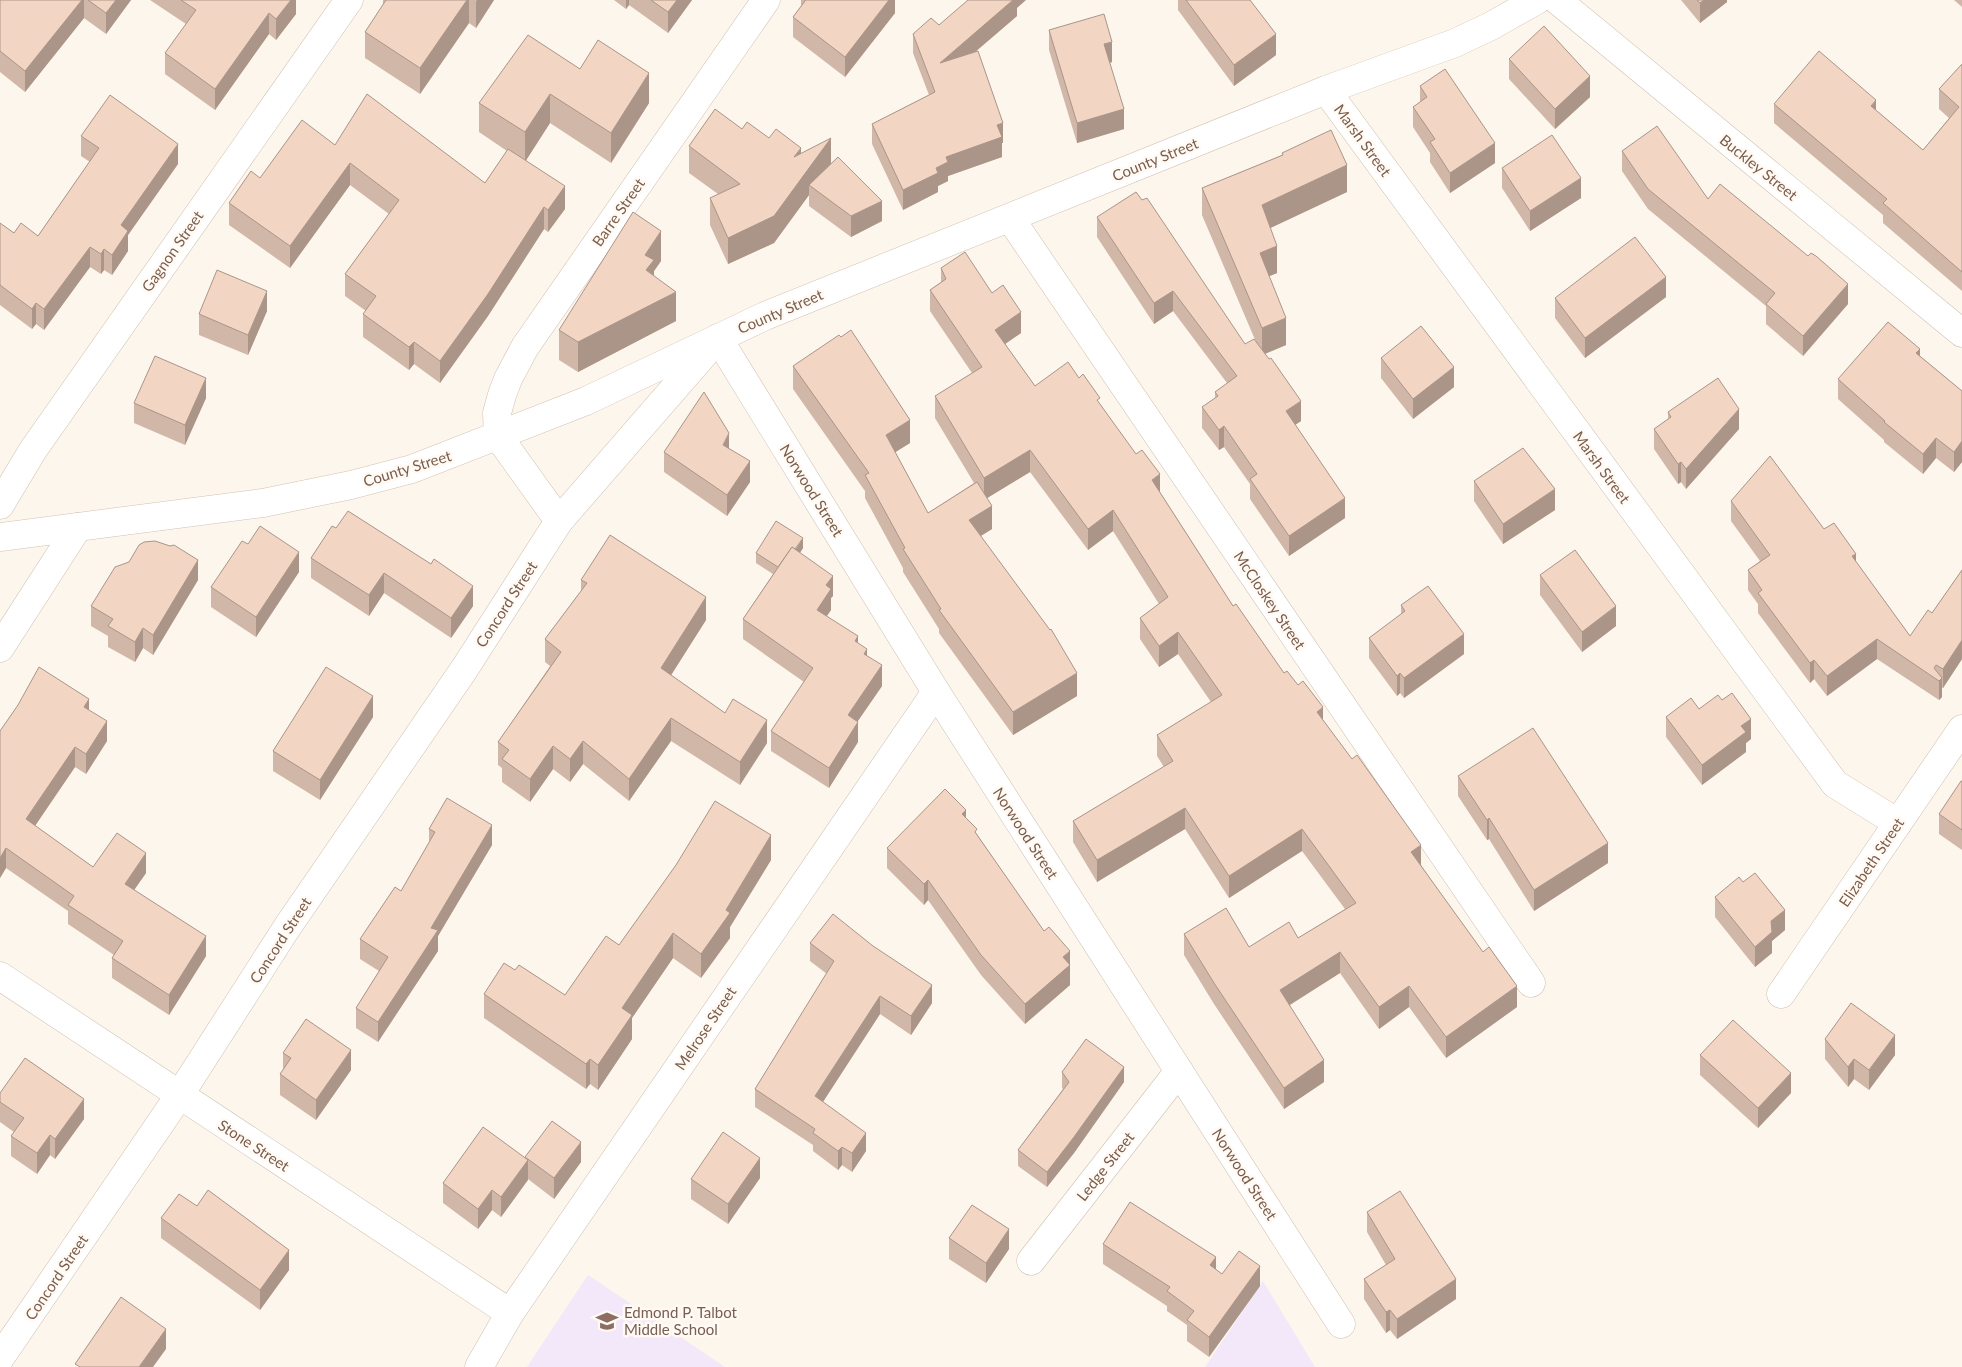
<svg xmlns="http://www.w3.org/2000/svg" width="1962" height="1367" font-family="Lato,sans-serif">
<rect width="100%" height="100%" fill="#fdf6ec"/>
<g fill="#f3e8fa">
<polygon points="588,1275 725,1367 527,1367"/>
<polygon points="1263,1281 1315,1367 1205,1367"/>
</g>
<g fill="none" stroke-linecap="round" stroke-linejoin="round">
<g stroke="#d1beb0" stroke-width="29">
<g id="street">
<polyline points="1557,0 1962,333"/>
<polyline points="1326,90 1835,784 1898,823"/>
<polyline points="1010,218 1531,983"/>
<polyline points="0,505 33,450 349,0"/>
<polyline points="559,521 498,436 497,413 502,395 508,379 525,347 766,0"/>
<polyline points="0,648 78,527"/>
<polyline points="0,976 510,1313"/>
<polyline points="1781,994 1962,729"/>
<polyline points="1031,1261 1179,1071"/>
<polyline points="0,1358 179,1096 286,929 465,668 559,521 718,338 936,692 1341,1324"/>
<polyline points="479,1367 510,1313 936,692"/>
</g>
</g>
<g stroke="#d6c0b0" stroke-width="29">
<polyline id="secondary" points="0,537 263,503 351,485 412,469 586,401 765,316 1326,90 1455,43 1491,26 1537,0"/>
</g>
<use href="#street" stroke="#fff" stroke-width="28"/>
<use href="#secondary" stroke="#fff" stroke-width="28"/>
</g>
<g fill="#d1b7a8">
<polygon points="0,0 131,0 106,34 84,18 25,92 0,72"/>
<polygon points="150,0 296,0 296,14 276,40 269,34 215,110 165,74 165,53 186,24"/>
<polygon points="383,0 494,0 476,28 469,23 420,94 365,58 365,32 383,5"/>
<polygon points="614,0 692,0 668,33 629,5 626,9"/>
<polygon points="801,0 895,0 895,13 845,77 793,37 793,17 801,6"/>
<polygon points="1178,0 1250,0 1276,55 1234,86 1178,10"/>
<polygon points="1681,0 1727,0 1727,2 1700,23"/>
<polygon points="1954,0 1962,0 1962,7"/>
<polygon points="1017,8 1017,16 975,52 1003,143 1002,143 1002,157 948,176 948,181 938,186 938,192 903,210 872,144 872,124 929,95 913,53 913,34 939,25"/>
<polygon points="1049,30 1112,62 1110,63 1124,129 1077,143 1049,50"/>
<polygon points="1509,59 1590,97 1555,129 1509,79"/>
<polygon points="1962,64 1962,291 1883,223 1883,215 1774,123 1774,104 1876,110 1923,150 1949,118 1939,109 1939,89"/>
<polygon points="580,69 649,103 611,163 550,123 526,160 565,209 548,232 544,229 488,316 440,383 414,364 409,370 363,337 363,314 366,311 345,296 345,274 389,214 350,185 290,268 229,225 229,203 260,178 335,145 485,183 507,151 479,132 479,103"/>
<polygon points="1420,86 1495,163 1450,193 1430,162 1430,153 1413,127 1413,107 1420,102"/>
<polygon points="742,129 769,138 801,153 831,164 882,221 851,237 809,206 809,195 774,243 728,264 710,225 710,198 718,194 689,173 689,146"/>
<polygon points="81,136 178,164 128,235 128,251 112,275 104,270 101,274 90,267 44,330 36,324 32,329 0,305 0,223 14,233 38,236 90,162 81,156"/>
<polygon points="1622,151 1808,256 1848,304 1803,356 1766,324 1766,306 1648,209 1622,171"/>
<polygon points="1282,153 1347,192 1270,228 1277,273 1269,276 1286,345 1265,354 1301,421 1295,425 1345,518 1289,556 1250,499 1250,484 1224,447 1219,450 1202,428 1202,407 1215,398 1215,392 1227,383 1173,311 1154,324 1097,237 1097,217 1245,344 1256,342 1202,215 1202,188 1282,155"/>
<polygon points="1502,168 1581,198 1530,231 1502,188"/>
<polygon points="661,261 654,271 654,275 676,321 578,372 559,360 559,330"/>
<polygon points="941,268 992,293 1021,333 1005,344 1035,386 1079,378 1100,404 1160,492 1233,606 1284,673 1323,720 1517,1007 1446,1058 1409,1007 1379,1029 1340,973 1290,1005 1324,1082 1284,1109 1214,1004 1184,955 1184,934 1249,947 1298,938 1345,909 1302,851 1229,898 1185,829 1097,882 1073,842 1073,821 1164,767 1157,756 1157,735 1211,702 1178,654 1159,667 1140,639 1140,618 1159,604 1113,531 1088,550 1030,472 987,498 992,529 981,536 1077,696 1013,735 939,633 939,629 903,572 903,568 865,498 865,491 793,389 793,366 910,443 895,452 928,513 974,483 935,418 935,396 972,373 930,311 930,290 941,282"/>
<polygon points="1666,297 1585,358 1555,318 1555,298"/>
<polygon points="267,311 248,355 199,335 199,314"/>
<polygon points="1920,356 1962,391 1962,462 1954,472 1936,458 1923,474 1884,442 1884,440 1838,399 1838,379"/>
<polygon points="1381,358 1454,387 1413,419 1381,378"/>
<polygon points="206,398 185,445 134,423 134,403"/>
<polygon points="1668,412 1739,429 1686,489 1681,482 1678,484 1654,449 1654,429 1668,419"/>
<polygon points="729,448 750,482 727,516 664,472 664,452"/>
<polygon points="1474,481 1555,510 1503,544 1474,501"/>
<polygon points="1731,501 1824,529 1856,562 1910,636 1932,613 1962,570 1962,659 1943,688 1942,688 1942,697 1939,700 1877,659 1827,696 1814,679 1810,683 1758,613 1758,604 1748,590 1748,570 1760,561 1731,521"/>
<polygon points="332,526 473,606 451,638 384,593 369,616 311,578 311,558"/>
<polygon points="803,548 800,553 833,596 831,598 831,610 827,616 858,643 867,656 882,686 858,721 858,742 829,788 771,751 771,731 804,682 743,639 743,619 773,574 756,563 756,553"/>
<polygon points="299,572 256,637 211,607 211,587"/>
<polygon points="1540,575 1616,626 1582,652 1540,595"/>
<polygon points="198,580 153,655 143,648 135,662 108,647 108,636 91,626 91,606"/>
<polygon points="581,580 706,620 671,675 767,743 740,785 671,741 629,801 583,764 570,782 553,769 530,802 502,782 502,768 498,765 498,742 550,666 545,662 545,639 581,591"/>
<polygon points="1401,605 1464,654 1404,698 1400,693 1397,696 1369,658 1369,638 1401,615"/>
<polygon points="1699,709 1751,739 1746,743 1746,752 1702,785 1666,737 1666,717"/>
<polygon points="89,710 107,741 86,774 75,767 35,826 93,867 146,873 134,890 206,956 169,1015 112,978 112,958 114,955 68,924 68,911 6,868 0,878 0,731"/>
<polygon points="373,717 320,800 273,771 273,751"/>
<polygon points="1458,776 1608,863 1534,911 1489,839 1487,840 1458,796"/>
<polygon points="1962,781 1962,850 1939,834 1939,814"/>
<polygon points="966,818 1070,971 1070,985 1025,1024 981,975 928,900 924,905 887,868 887,848"/>
<polygon points="429,829 492,845 438,936 438,951 378,1042 356,1028 356,1008 379,971 360,959 360,939 401,891 429,843"/>
<polygon points="771,860 730,927 730,938 701,978 673,958 632,1018 632,1039 598,1090 590,1084 586,1089 484,1018 484,994 515,970 565,995 619,945"/>
<polygon points="1715,897 1785,930 1772,941 1772,953 1755,967 1715,917"/>
<polygon points="810,943 932,1003 911,1035 880,1014 823,1102 866,1151 852,1172 842,1165 838,1170 813,1151 813,1145 755,1107 755,1089 827,974 810,961"/>
<polygon points="1825,1039 1895,1055 1869,1090 1854,1079 1848,1087 1825,1059"/>
<polygon points="283,1053 351,1070 316,1120 280,1095 280,1074 283,1070"/>
<polygon points="1700,1055 1791,1093 1758,1128 1700,1075"/>
<polygon points="1062,1072 1124,1082 1074,1153 1047,1187 1018,1166 1018,1150 1063,1089 1062,1088"/>
<polygon points="0,1093 84,1119 55,1159 50,1155 37,1174 11,1156 11,1136 14,1132 0,1122"/>
<polygon points="525,1158 581,1162 554,1199 528,1179 501,1217 492,1210 478,1229 443,1203 443,1183"/>
<polygon points="760,1178 728,1224 691,1199 691,1179"/>
<polygon points="197,1206 289,1270 260,1310 161,1238 161,1218"/>
<polygon points="1367,1212 1456,1299 1397,1339 1390,1330 1386,1333 1364,1299 1364,1279 1386,1265 1367,1232"/>
<polygon points="949,1238 1009,1249 986,1283 949,1259"/>
<polygon points="1103,1244 1216,1269 1222,1274 1260,1286 1209,1357 1187,1341 1187,1325 1167,1311 1167,1306 1103,1264"/>
</g>
<g fill="#aa9588">
<polygon points="82,0 84,0 84,18 25,92 25,71"/>
<polygon points="116,0 131,0 106,34 106,13"/>
<polygon points="291,0 296,0 296,14 276,40 276,19"/>
<polygon points="467,0 469,0 469,23 420,94 420,68"/>
<polygon points="477,0 494,0 476,28 476,2"/>
<polygon points="626,0 629,0 629,5 626,9"/>
<polygon points="677,0 692,0 668,33 668,12"/>
<polygon points="889,0 895,0 895,13 845,77 845,57"/>
<polygon points="1013,0 1026,0 1017,8 1017,16 940,82 940,63"/>
<polygon points="1704,0 1727,0 1727,2 1700,23 1700,3"/>
<polygon points="269,13 269,34 215,110 215,89"/>
<polygon points="1276,34 1276,55 1234,86 1234,65"/>
<polygon points="1112,42 1112,62 1104,64 1104,44"/>
<polygon points="649,73 649,103 611,163 611,133"/>
<polygon points="1590,76 1590,97 1555,129 1555,109"/>
<polygon points="550,94 550,123 525,162 525,132"/>
<polygon points="1876,100 1876,120 1871,106"/>
<polygon points="1124,109 1124,129 1077,143 1077,123"/>
<polygon points="1003,123 1003,143 1002,143 1002,157 948,176 948,181 938,186 938,192 903,210 903,190 936,168 946,157 997,125"/>
<polygon points="831,138 831,165 809,185 809,195 774,243 728,264 728,238"/>
<polygon points="1495,143 1495,163 1450,193 1450,173"/>
<polygon points="178,144 178,164 128,235 128,251 112,275 112,255 121,225"/>
<polygon points="801,148 801,174 794,157"/>
<polygon points="350,163 350,185 290,268 290,246"/>
<polygon points="1347,165 1347,192 1262,232 1262,205"/>
<polygon points="1581,178 1581,198 1530,231 1530,211"/>
<polygon points="565,186 565,209 548,232 548,210"/>
<polygon points="882,201 882,221 851,237 851,216"/>
<polygon points="544,207 544,229 488,316 440,383 440,361"/>
<polygon points="661,231 661,261 654,271 654,289 646,299 645,255"/>
<polygon points="1277,246 1277,273 1260,280 1260,253"/>
<polygon points="90,247 90,267 44,330 44,309"/>
<polygon points="104,249 104,270 101,274 101,254"/>
<polygon points="1666,277 1666,297 1585,358 1585,338"/>
<polygon points="1848,284 1848,304 1803,356 1803,336"/>
<polygon points="267,291 267,311 248,355 248,335"/>
<polygon points="1173,291 1173,311 1154,324 1154,303"/>
<polygon points="676,292 676,321 578,372 578,342"/>
<polygon points="36,303 36,324 32,329 32,309"/>
<polygon points="1021,312 1021,333 995,351 995,330"/>
<polygon points="1286,318 1286,345 1262,355 1262,328"/>
<polygon points="414,342 414,364 409,370 409,347"/>
<polygon points="1920,349 1920,370 1916,353"/>
<polygon points="1454,367 1454,387 1413,419 1413,399"/>
<polygon points="206,378 206,398 185,445 185,425"/>
<polygon points="1301,401 1301,421 1286,431 1286,411"/>
<polygon points="1739,409 1739,429 1686,489 1686,469"/>
<polygon points="910,420 910,443 886,458 886,435"/>
<polygon points="1224,426 1224,447 1219,450 1219,430"/>
<polygon points="729,433 729,453 723,445"/>
<polygon points="1936,438 1936,458 1923,474 1923,454"/>
<polygon points="1962,441 1962,462 1954,472 1954,452"/>
<polygon points="1030,450 1030,472 984,500 984,478"/>
<polygon points="750,461 750,482 727,516 727,495"/>
<polygon points="1681,462 1681,482 1678,484 1678,464"/>
<polygon points="1160,474 1160,496 1152,480"/>
<polygon points="1555,489 1555,510 1503,544 1503,524"/>
<polygon points="1345,498 1345,518 1289,556 1289,536"/>
<polygon points="992,506 992,529 969,543 969,520"/>
<polygon points="1113,510 1113,531 1088,550 1088,529"/>
<polygon points="803,538 803,548 782,580 782,570"/>
<polygon points="299,552 299,572 256,637 256,617"/>
<polygon points="1856,554 1856,573 1852,556"/>
<polygon points="198,560 198,580 153,655 153,635"/>
<polygon points="384,573 384,593 369,616 369,595"/>
<polygon points="833,576 833,596 831,598 831,610 817,630 817,610 826,585"/>
<polygon points="473,586 473,606 451,638 451,618"/>
<polygon points="706,597 706,620 661,691 661,668"/>
<polygon points="1616,606 1616,626 1582,652 1582,632"/>
<polygon points="143,628 143,648 135,662 135,642"/>
<polygon points="1178,632 1178,654 1159,667 1159,646"/>
<polygon points="1464,634 1464,654 1404,698 1404,678"/>
<polygon points="858,636 858,656 855,641"/>
<polygon points="1877,639 1877,659 1827,696 1827,676"/>
<polygon points="1962,640 1962,659 1943,688 1943,669"/>
<polygon points="867,649 867,669 864,654"/>
<polygon points="1814,660 1814,679 1810,683 1810,663"/>
<polygon points="882,665 882,686 848,735 848,715"/>
<polygon points="1077,673 1077,696 1013,735 1013,712"/>
<polygon points="1400,673 1400,693 1397,696 1397,676"/>
<polygon points="1942,678 1942,697 1939,700 1939,681"/>
<polygon points="373,696 373,717 320,800 320,780"/>
<polygon points="89,699 89,719 84,707"/>
<polygon points="1323,707 1323,728 1317,712"/>
<polygon points="671,718 671,741 629,801 629,779"/>
<polygon points="1751,719 1751,739 1746,743 1746,752 1702,785 1702,765 1741,726"/>
<polygon points="767,720 767,743 740,785 740,762"/>
<polygon points="107,721 107,741 86,774 86,754"/>
<polygon points="858,722 858,742 829,788 829,768"/>
<polygon points="583,741 583,764 570,782 570,759"/>
<polygon points="553,746 553,769 530,802 530,779"/>
<polygon points="75,747 75,767 26,839 26,819"/>
<polygon points="1185,808 1185,829 1097,882 1097,860"/>
<polygon points="966,810 966,830 962,814"/>
<polygon points="1489,818 1489,839 1487,840 1487,820"/>
<polygon points="492,825 492,845 438,936 438,951 378,1042 378,1022 431,928"/>
<polygon points="1302,829 1302,851 1229,898 1229,876"/>
<polygon points="771,835 771,860 730,927 730,938 701,978 701,954 726,910"/>
<polygon points="1608,843 1608,863 1534,911 1534,890"/>
<polygon points="1421,845 1421,866 1411,852"/>
<polygon points="6,848 6,868 0,878 0,858"/>
<polygon points="146,853 146,873 125,903 125,884"/>
<polygon points="928,880 928,900 924,905 924,884"/>
<polygon points="1785,910 1785,930 1772,941 1772,953 1755,967 1755,947 1771,921"/>
<polygon points="673,933 673,958 632,1018 632,1039 598,1090 598,1065 622,1008"/>
<polygon points="206,936 206,956 169,1015 169,995"/>
<polygon points="1070,951 1070,985 1025,1024 1025,1004 1063,957"/>
<polygon points="1340,952 1340,973 1280,1011 1280,990"/>
<polygon points="932,985 932,1003 911,1035 911,1016"/>
<polygon points="1409,986 1409,1007 1379,1029 1379,1007"/>
<polygon points="1517,986 1517,1007 1446,1058 1446,1037"/>
<polygon points="880,996 880,1014 815,1114 815,1096"/>
<polygon points="1895,1035 1895,1055 1869,1090 1869,1070"/>
<polygon points="351,1050 351,1070 316,1120 316,1100"/>
<polygon points="590,1059 590,1084 586,1089 586,1064"/>
<polygon points="1854,1059 1854,1079 1848,1087 1848,1067"/>
<polygon points="1324,1060 1324,1082 1284,1109 1284,1088"/>
<polygon points="1124,1067 1124,1082 1074,1153 1047,1187 1047,1172"/>
<polygon points="1791,1073 1791,1093 1758,1128 1758,1108"/>
<polygon points="84,1099 84,1119 55,1159 55,1139"/>
<polygon points="866,1133 866,1151 852,1172 852,1153"/>
<polygon points="50,1135 50,1155 37,1174 37,1153"/>
<polygon points="581,1142 581,1162 554,1199 554,1178"/>
<polygon points="842,1147 842,1165 838,1170 838,1151"/>
<polygon points="760,1158 760,1178 728,1224 728,1204"/>
<polygon points="528,1160 528,1180 501,1217 501,1197"/>
<polygon points="492,1190 492,1210 478,1229 478,1209"/>
<polygon points="1009,1229 1009,1249 986,1283 986,1263"/>
<polygon points="289,1250 289,1270 260,1310 260,1290"/>
<polygon points="1216,1257 1216,1278 1210,1265"/>
<polygon points="1260,1266 1260,1286 1209,1357 1209,1337"/>
<polygon points="1456,1279 1456,1299 1397,1339 1397,1319"/>
<polygon points="1390,1310 1390,1330 1386,1333 1386,1312"/>
<polygon points="166,1329 166,1349 153,1367 139,1367"/>
</g>
<g fill="#f3d5c3" stroke="#aa9588">
<polygon points="0,0 82,0 25,71 0,51"/>
<polygon points="88,0 116,0 106,13"/>
<polygon points="181,0 291,0 276,19 269,13 215,89 165,53 196,10"/>
<polygon points="386,0 467,0 420,68 365,32"/>
<polygon points="651,0 677,0 668,12"/>
<polygon points="805,0 889,0 845,57 793,17 805,1"/>
<polygon points="968,0 1013,0 940,63 978,51 1003,123 997,125 1002,137 946,157 948,162 936,168 938,173 903,190 872,124 935,92 913,34 931,18 939,25"/>
<polygon points="1186,0 1250,0 1276,34 1234,65"/>
<polygon points="1697,0 1704,0 1700,3"/>
<polygon points="1104,14 1112,42 1104,44 1124,109 1077,123 1049,30"/>
<polygon points="1544,26 1590,76 1555,109 1509,59"/>
<polygon points="528,35 580,69 598,40 649,73 611,133 550,94 525,132 479,103"/>
<polygon points="1819,51 1876,100 1871,106 1923,150 1959,107 1939,89 1962,64 1962,272 1883,203 1887,199 1774,104"/>
<polygon points="1445,69 1495,143 1450,173 1430,142 1435,139 1413,107 1427,97 1420,86"/>
<polygon points="367,94 485,183 508,149 565,186 548,210 544,207 488,294 440,361 414,342 409,347 363,314 376,296 345,274 399,200 350,163 290,246 229,203 251,171 260,178 302,120 335,145"/>
<polygon points="110,95 178,144 121,225 128,231 112,255 104,249 101,254 90,247 44,309 36,303 32,309 0,285 0,223 14,233 21,223 38,236 99,148 81,136"/>
<polygon points="715,109 742,129 747,122 769,138 776,129 801,148 794,157 831,138 774,216 728,238 710,198 740,184 689,146"/>
<polygon points="1657,126 1708,199 1720,184 1808,256 1811,253 1816,256 1848,284 1803,336 1766,304 1775,293 1648,189 1622,151"/>
<polygon points="1331,130 1347,165 1262,205 1277,246 1260,253 1286,318 1262,328 1202,188 1283,155 1282,153"/>
<polygon points="1552,135 1581,178 1530,211 1502,168"/>
<polygon points="838,157 882,201 851,216 809,185"/>
<polygon points="1136,192 1142,200 1147,198 1245,344 1254,339 1269,359 1271,358 1301,401 1286,411 1345,498 1289,536 1250,479 1257,474 1224,426 1219,430 1202,407 1218,396 1215,392 1237,376 1173,291 1154,303 1097,217"/>
<polygon points="633,212 661,231 645,255 654,260 646,270 676,292 578,342 559,330"/>
<polygon points="1635,237 1666,277 1585,338 1555,298"/>
<polygon points="965,252 992,293 1003,285 1021,312 995,330 1035,386 1068,362 1079,378 1083,374 1100,398 1097,400 1136,454 1142,450 1160,474 1152,480 1233,606 1236,604 1284,673 1287,671 1298,685 1303,681 1323,707 1317,712 1352,759 1357,755 1421,845 1411,852 1483,952 1489,947 1517,986 1446,1037 1409,986 1379,1007 1340,952 1280,990 1324,1060 1284,1088 1214,983 1184,934 1226,908 1249,947 1289,922 1298,938 1356,903 1302,829 1229,876 1185,808 1097,860 1073,821 1173,761 1157,735 1222,695 1178,632 1159,646 1140,618 1168,597 1113,510 1088,529 1030,450 984,478 935,396 982,367 930,290 946,279 941,268"/>
<polygon points="217,270 267,291 248,335 199,314"/>
<polygon points="1888,322 1920,349 1916,353 1962,391 1962,441 1954,452 1936,438 1923,454 1884,422 1885,421 1838,379"/>
<polygon points="1421,326 1454,367 1413,399 1381,358"/>
<polygon points="851,330 910,420 886,435 928,513 977,482 992,506 969,520 1050,630 1051,629 1077,673 1013,712 939,610 941,609 903,549 905,548 865,475 869,473 793,366 839,335 841,337"/>
<polygon points="155,356 206,378 185,425 134,403"/>
<polygon points="1718,378 1739,409 1686,469 1681,462 1678,464 1654,429 1671,417 1668,412"/>
<polygon points="704,392 729,433 723,445 750,461 727,495 664,452"/>
<polygon points="1523,448 1555,489 1503,524 1474,481"/>
<polygon points="1770,456 1824,529 1834,523 1856,554 1852,556 1910,636 1928,610 1932,613 1962,570 1962,640 1943,669 1936,665 1934,668 1942,678 1939,681 1877,639 1827,676 1814,660 1810,663 1758,593 1762,590 1748,570 1770,555 1731,501"/>
<polygon points="348,511 431,564 434,559 473,586 451,618 384,573 369,595 311,558 332,526 336,528"/>
<polygon points="776,521 803,538 795,549 792,547 778,567 756,553"/>
<polygon points="260,526 299,552 256,617 211,587 242,541 248,544"/>
<polygon points="610,535 706,597 661,668 725,713 733,699 767,720 740,762 671,718 629,779 583,741 570,759 553,746 530,779 502,759 509,750 498,742 561,652 545,639 587,583 581,580"/>
<polygon points="155,541 170,546 174,545 198,560 153,635 143,628 135,642 108,626 113,619 91,606 115,567 129,562 139,545 144,542"/>
<polygon points="792,547 833,576 826,585 831,589 817,610 858,636 855,641 867,649 864,654 882,665 848,715 858,722 829,768 771,731 813,668 743,619"/>
<polygon points="1575,550 1616,606 1582,632 1540,575"/>
<polygon points="1428,586 1464,634 1404,678 1400,673 1397,676 1369,638 1405,611 1401,605"/>
<polygon points="39,667 89,699 84,707 107,721 86,754 75,747 26,819 93,867 117,833 146,853 125,884 206,936 169,995 112,958 123,941 68,905 74,896 6,848 0,858 0,731 18,705"/>
<polygon points="326,667 373,696 320,780 273,751"/>
<polygon points="1732,693 1751,719 1741,726 1746,732 1702,765 1666,717 1691,698 1699,709 1718,695 1722,700"/>
<polygon points="1533,728 1608,843 1534,890 1489,818 1487,820 1458,776"/>
<polygon points="1961,781 1962,781 1962,830 1939,814"/>
<polygon points="945,789 966,810 962,814 977,829 975,832 1044,931 1049,927 1070,951 1063,957 1070,965 1025,1004 981,955 928,880 924,884 887,848"/>
<polygon points="447,798 492,825 431,928 438,930 378,1022 356,1008 388,957 360,939 395,887 401,891 435,832 429,829"/>
<polygon points="715,801 771,835 726,910 730,913 701,954 673,933 622,1008 632,1015 598,1065 590,1059 586,1064 484,994 504,963 515,970 519,965 565,995 606,936 619,945 676,865"/>
<polygon points="1755,873 1785,910 1771,921 1772,932 1755,947 1715,897 1739,877 1743,882"/>
<polygon points="833,914 873,946 932,985 911,1016 880,996 815,1096 866,1133 852,1153 842,1147 838,1151 813,1133 815,1129 755,1089 834,961 810,943"/>
<polygon points="1851,1003 1895,1035 1869,1070 1854,1059 1848,1067 1825,1039"/>
<polygon points="306,1019 351,1050 316,1100 280,1074 291,1058 283,1053"/>
<polygon points="1733,1020 1791,1073 1758,1108 1700,1055"/>
<polygon points="1086,1039 1124,1067 1074,1137 1047,1172 1018,1150 1069,1082 1062,1072"/>
<polygon points="25,1058 84,1099 55,1139 50,1135 37,1153 11,1136 24,1118 0,1102 0,1093"/>
<polygon points="552,1121 581,1142 554,1178 525,1157"/>
<polygon points="483,1127 528,1160 501,1197 492,1190 478,1209 443,1183"/>
<polygon points="723,1132 760,1158 728,1204 691,1179"/>
<polygon points="208,1190 289,1250 260,1290 161,1218 179,1194 197,1206"/>
<polygon points="1400,1191 1456,1279 1397,1319 1390,1310 1386,1312 1364,1279 1395,1259 1367,1212"/>
<polygon points="1130,1202 1216,1257 1210,1265 1222,1274 1239,1251 1260,1266 1209,1337 1187,1320 1194,1311 1167,1291 1170,1287 1103,1244"/>
<polygon points="972,1205 1009,1229 986,1263 949,1238"/>
<polygon points="121,1297 166,1329 139,1367 80,1367 75,1364"/>
</g>
<defs>
<g id="school-bare" transform="scale(1.725)"><path d="M0-5L7-2L0 1L-7-2ZM-4 1L0 2.5L4 1V4Q0 6-4 4Z" fill="#8d6e63" stroke="#fffaf3" stroke-width="2.5" paint-order="stroke"/></g>
</defs>
<g fill-rule="evenodd">
<use href="#school-bare" x="607" y="1321"/>
</g>
<g text-anchor="middle" dominant-baseline="central" stroke-width="5" stroke-linejoin="round" paint-order="stroke">
<g font-size="15" fill="#7a5c4d" stroke="#fffaf3">
<text transform="translate(1363 140) rotate(54)">Marsh Street</text>
<text transform="translate(1155 159) rotate(-22)">County Street</text>
<text transform="translate(1759 167) rotate(39)">Buckley Street</text>
<text transform="translate(618 212) rotate(-55)">Barre Street</text>
<text transform="translate(172 251) rotate(-55)">Gagnon Street</text>
<text transform="translate(780 311) rotate(-23)">County Street</text>
<text transform="translate(1602 467) rotate(54)">Marsh Street</text>
<text transform="translate(407 468) rotate(-17)">County Street</text>
<text transform="translate(812 490) rotate(58)">Norwood Street</text>
<text transform="translate(1270 600) rotate(56)">McCloskey Street</text>
<text transform="translate(506 604) rotate(-57)">Concord Street</text>
<text transform="translate(1026 833) rotate(57)">Norwood Street</text>
<text transform="translate(1871 862) rotate(-56)">Elizabeth Street</text>
<text transform="translate(280 940) rotate(-57)">Concord Street</text>
<text transform="translate(705 1028) rotate(-56)">Melrose Street</text>
<text transform="translate(254 1145) rotate(33)">Stone Street</text>
<text transform="translate(1105 1166) rotate(-52)">Ledge Street</text>
<text transform="translate(1245 1174) rotate(57)">Norwood Street</text>
<text transform="translate(56 1277) rotate(-56)">Concord Street</text>
</g>
<g font-size="15" fill="#785e54" stroke="#fffaf3" text-anchor="start">
<text x="624" y="1312">Edmond P. Talbot<tspan x="624" dy="17">Middle School</tspan></text>
</g>
</g>
</svg>
